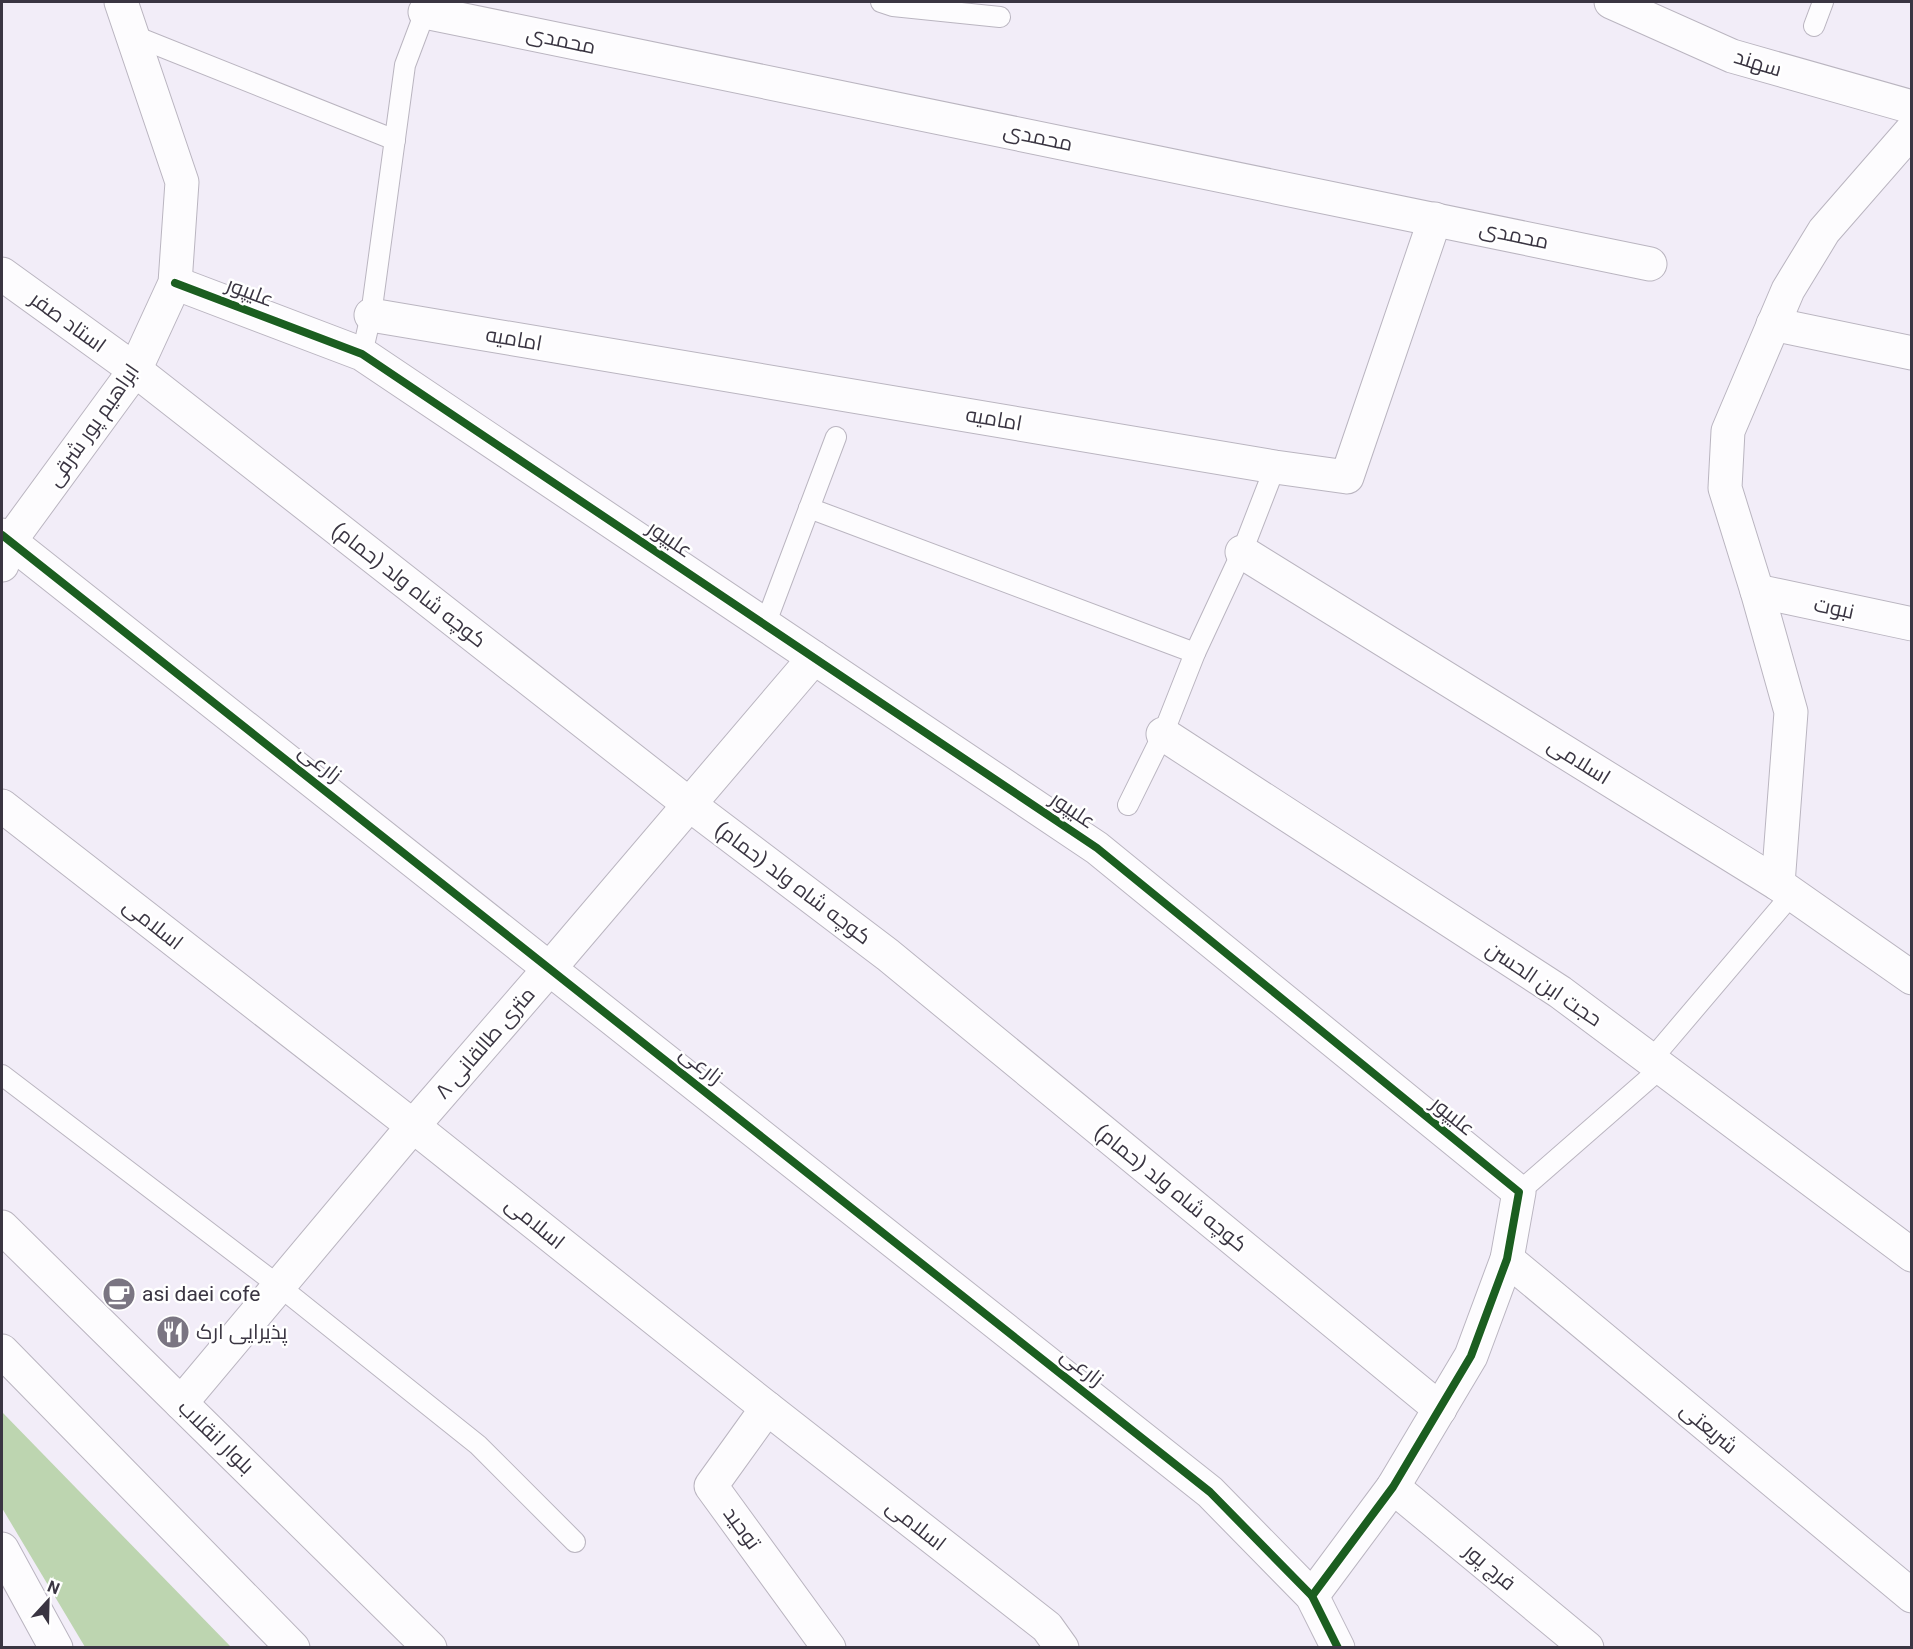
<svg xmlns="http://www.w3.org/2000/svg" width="1913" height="1649" font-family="Roboto,Cairo,sans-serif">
<rect width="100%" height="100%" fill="#f2edf8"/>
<polygon fill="#bdd5b0" points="2,1412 231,1647 85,1647 2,1508"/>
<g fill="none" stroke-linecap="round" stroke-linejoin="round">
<g stroke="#bab5c0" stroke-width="22">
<g id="service">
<polyline points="881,2 893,6 1000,17"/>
<polyline points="1814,26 1823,2"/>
<polyline points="132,35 395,140"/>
<polyline points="362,354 371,315 405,65 425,12 431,4"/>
<polyline points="809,508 1195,653"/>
<polyline points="765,625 836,437"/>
<polyline points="1128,805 1163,734 1195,653 1242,552 1275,467"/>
<polyline points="1651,1060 1792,894"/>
<polyline points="2,1075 279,1286 478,1445 575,1542"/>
<polyline points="1519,1192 1661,1068"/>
</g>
</g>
<g stroke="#bab5c0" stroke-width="35">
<g id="minor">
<polyline points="425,12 1650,264"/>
<polyline points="2,274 135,370 690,805 888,955 1440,1409"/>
<polyline points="175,283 362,354 1097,848 1519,1192 1507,1259 1471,1356 1393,1487 1312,1596"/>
<polyline points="371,315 1275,467 1347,477 1435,219"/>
<polyline points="1773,324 1912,353"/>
<polyline points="2,535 1210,1492 1312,1596 1338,1648"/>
<polyline points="1242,552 1778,884 1912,978"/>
<polyline points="1757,591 1912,624"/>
<polyline points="1163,734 1560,992 1912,1255"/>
<polyline points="2,806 413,1126 767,1408 1047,1627 1062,1648"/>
<polyline points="1778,884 1791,712 1757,591 1725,488 1728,431 1788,290 1824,231 1912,130"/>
<polyline points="1507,1259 1912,1596"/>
<polyline points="181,1403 413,1126 550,968 814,658"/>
<polyline points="767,1408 711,1486 829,1648"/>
<polyline points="1393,1487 1587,1648"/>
</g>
</g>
<g stroke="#bab5c0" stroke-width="35">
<g id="tertiary">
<polyline points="1611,2 1732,56 1912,107"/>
<polyline points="2,565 10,541 135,370 175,283 182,182 121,2"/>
<polyline points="2,1549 56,1648"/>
</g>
</g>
<g stroke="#bab5c0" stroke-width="35">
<g id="primary">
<polyline points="2,1227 430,1648"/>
<polyline points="2,1351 293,1648"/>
</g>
</g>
<use href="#service" stroke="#fdfcfe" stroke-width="20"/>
<use href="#minor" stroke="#fdfcfe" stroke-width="33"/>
<use href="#tertiary" stroke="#fdfcfe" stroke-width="33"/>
<use href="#primary" stroke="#fdfcfe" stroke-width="33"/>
<g stroke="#fff" stroke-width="11">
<g id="cycleway">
<polyline points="175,283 362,354 1097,848 1519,1192 1507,1259 1471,1356 1393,1487 1312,1596"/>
<polyline points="2,535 1210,1492 1312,1596 1338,1648"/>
</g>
</g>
<use href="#cycleway" stroke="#1b5e20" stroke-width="8"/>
</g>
<defs>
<g id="cafe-disc" transform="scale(1.725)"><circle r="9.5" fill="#7a7582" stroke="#fff"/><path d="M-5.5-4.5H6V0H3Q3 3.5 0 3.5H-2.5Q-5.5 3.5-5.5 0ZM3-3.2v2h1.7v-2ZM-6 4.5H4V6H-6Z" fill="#fff"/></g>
<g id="restaurant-disc" transform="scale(1.725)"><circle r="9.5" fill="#7a7582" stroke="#fff"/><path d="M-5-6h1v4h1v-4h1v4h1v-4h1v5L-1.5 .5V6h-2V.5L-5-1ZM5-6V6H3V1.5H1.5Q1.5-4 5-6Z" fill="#fff"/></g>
</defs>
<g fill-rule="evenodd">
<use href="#cafe-disc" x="119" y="1294"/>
<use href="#restaurant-disc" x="173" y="1332"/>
</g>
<g text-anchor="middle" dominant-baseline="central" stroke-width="5" stroke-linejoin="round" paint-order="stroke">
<g font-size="21" fill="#3a3542" stroke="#fff">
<text transform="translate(561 40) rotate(12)">محمدی</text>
<text transform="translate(1758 63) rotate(17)">سهند</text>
<text transform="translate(1038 137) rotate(12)">محمدی</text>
<text transform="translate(1514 235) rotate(12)">محمدی</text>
<text transform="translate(250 292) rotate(21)">علیپور</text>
<text transform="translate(68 322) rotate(36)">استاد صفر</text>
<text transform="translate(514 339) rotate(10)">امامیه</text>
<text transform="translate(994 419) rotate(10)">امامیه</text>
<text transform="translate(93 425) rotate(-55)">ابراهیم پور شرقی</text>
<text transform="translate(670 539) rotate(34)">علیپور</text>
<text transform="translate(409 585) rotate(38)">کوچه شاه ولد (حمام)</text>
<text transform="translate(1834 608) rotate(12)">نبوت</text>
<text transform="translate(1579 761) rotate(32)">اسلامی</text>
<text transform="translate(320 763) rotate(38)">زارعی</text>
<text transform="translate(1073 810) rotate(34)">علیپور</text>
<text transform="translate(793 883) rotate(37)">کوچه شاه ولد (حمام)</text>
<text transform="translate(153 924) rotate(38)">اسلامی</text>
<text transform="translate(1544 984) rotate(34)">حجت ابن الحسن</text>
<text transform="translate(485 1043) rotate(-49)">۸ متری طالقانی</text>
<text transform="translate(701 1065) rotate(38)">زارعی</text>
<text transform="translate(1453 1116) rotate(39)">علیپور</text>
<text transform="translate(1171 1188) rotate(39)">کوچه شاه ولد (حمام)</text>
<text transform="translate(535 1223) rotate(39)">اسلامی</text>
<text transform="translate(1082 1367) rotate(38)">زارعی</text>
<text transform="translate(1709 1428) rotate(40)">شریعتی</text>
<text transform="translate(216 1437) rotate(44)">بلوار انقلاب</text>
<text transform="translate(916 1525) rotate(38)">اسلامی</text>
<text transform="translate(742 1528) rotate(54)">توحید</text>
<text transform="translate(1490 1567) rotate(40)">فرج پور</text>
</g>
<g font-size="21" fill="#3a3542" stroke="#fff" text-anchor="start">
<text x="142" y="1294">asi daei cofe</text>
<text x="196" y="1332">پذیرایی ارک</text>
</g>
</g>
<rect width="1913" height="1649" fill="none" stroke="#3a3542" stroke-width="6"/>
<g transform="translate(48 1601) rotate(22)" stroke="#ffffff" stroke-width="4.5" paint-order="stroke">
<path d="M0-4.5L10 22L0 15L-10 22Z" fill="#3a3542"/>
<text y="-9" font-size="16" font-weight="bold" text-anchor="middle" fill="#3a3542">N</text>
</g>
</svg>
